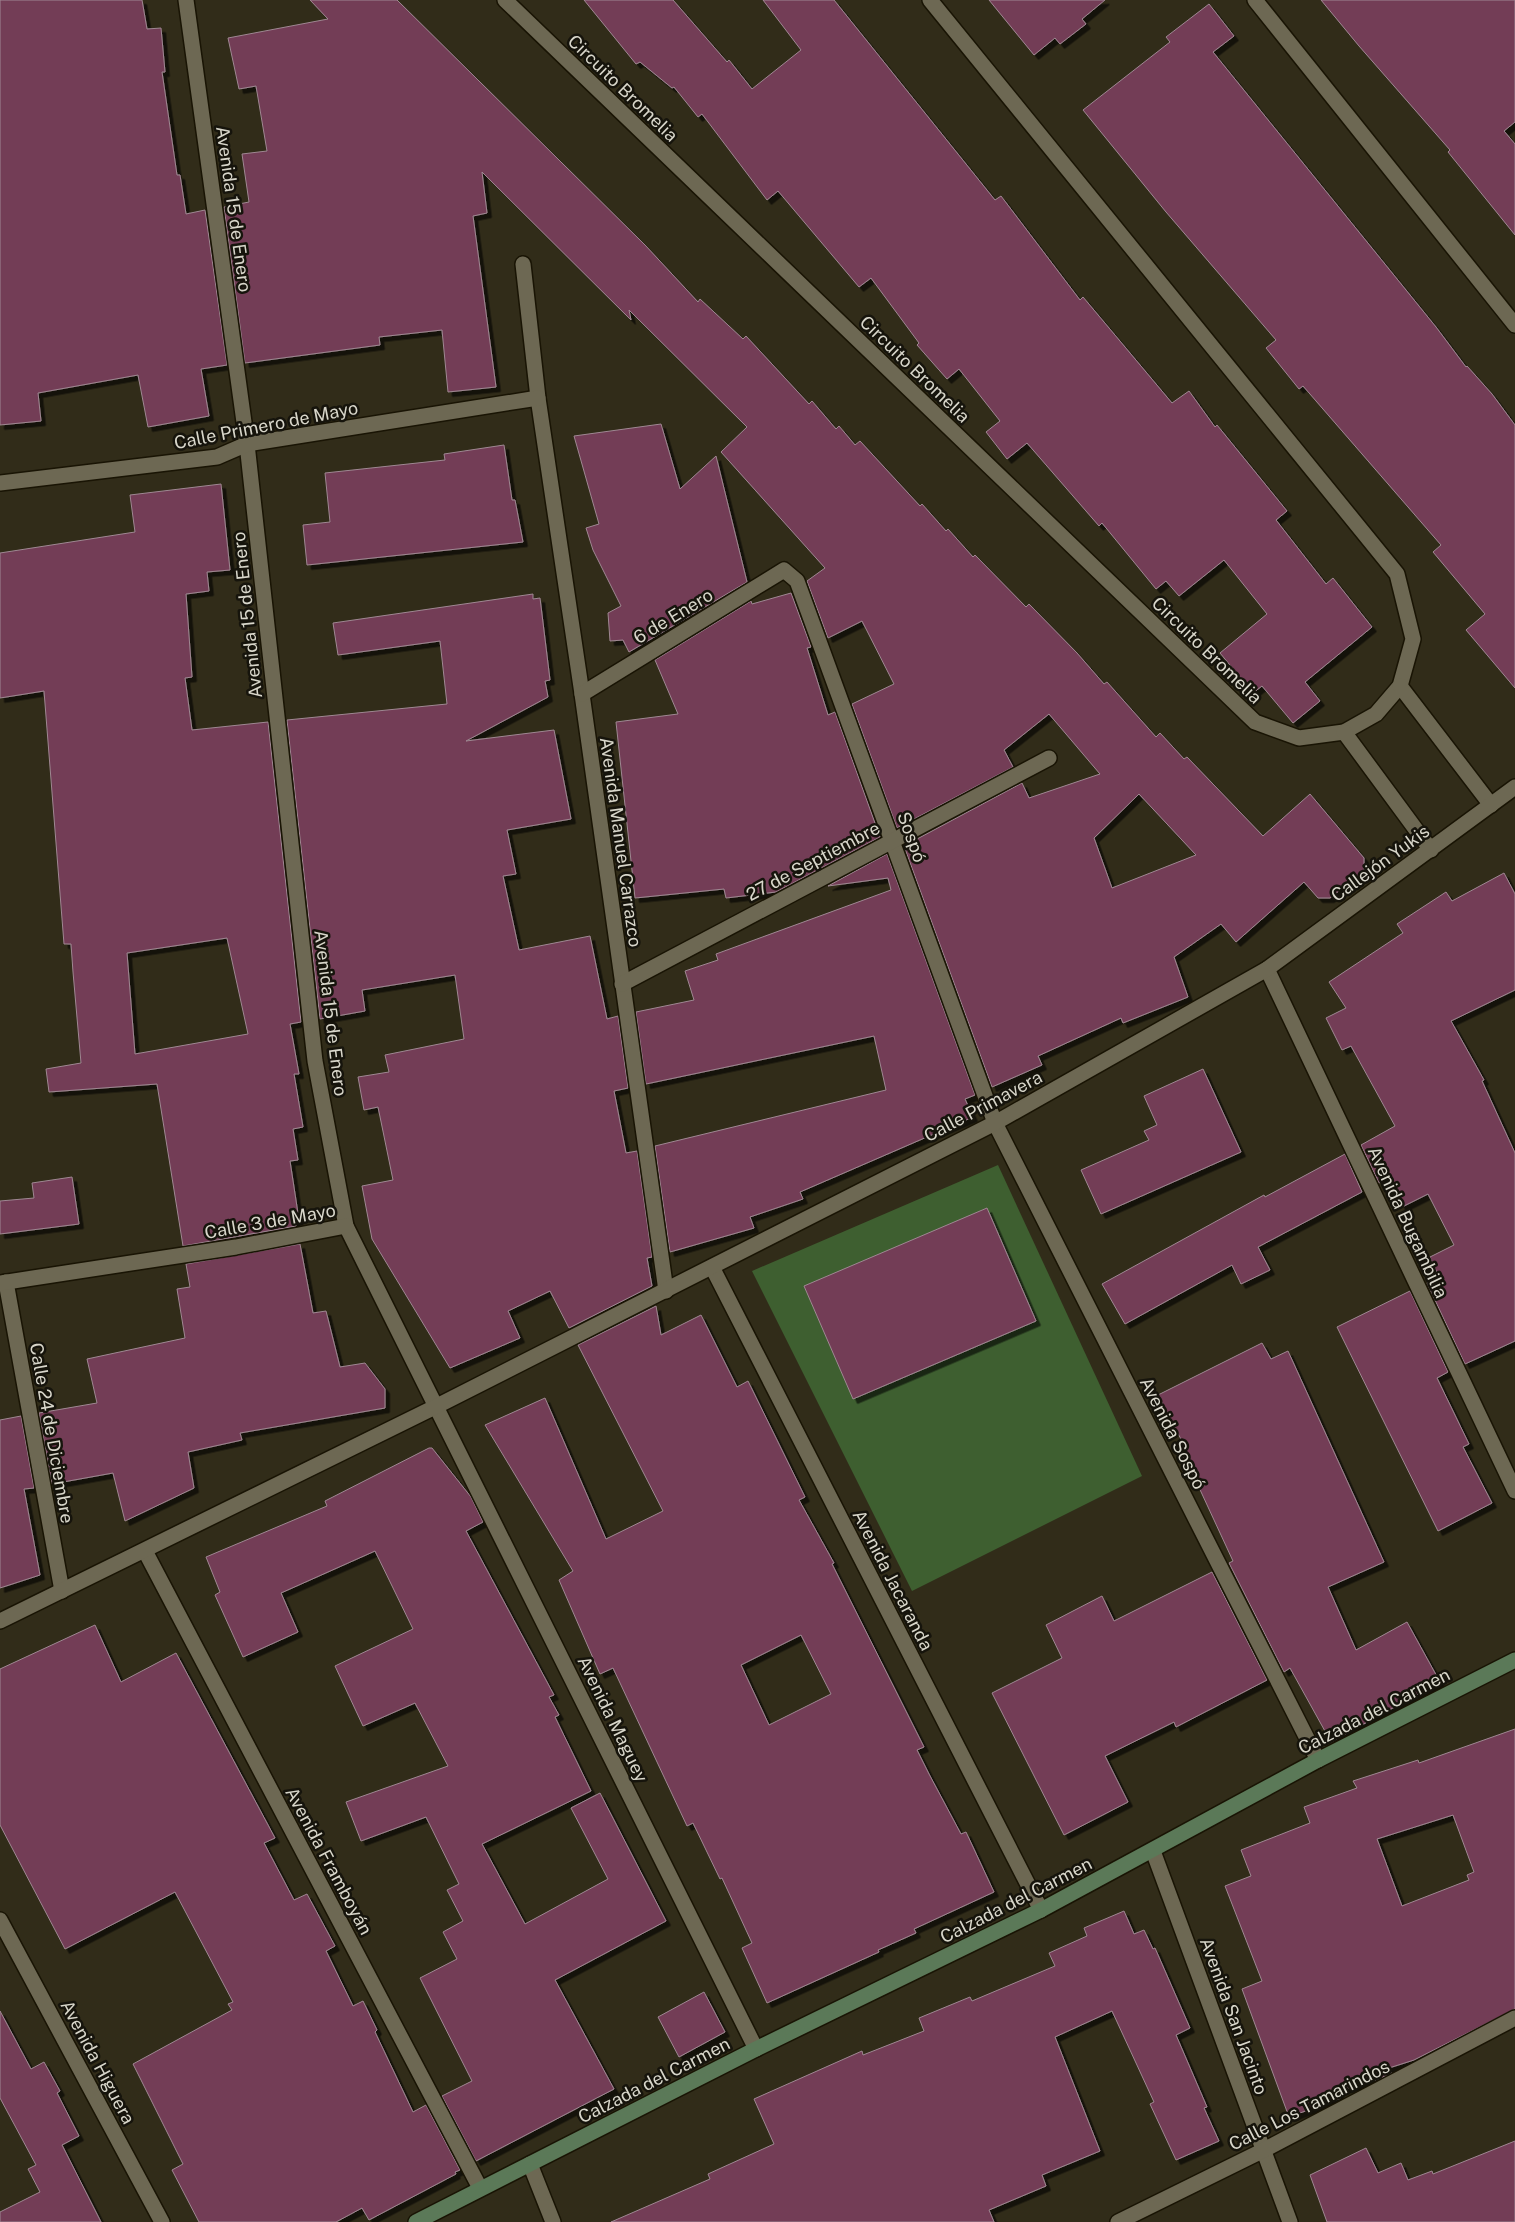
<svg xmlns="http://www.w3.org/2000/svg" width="1515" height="2222" font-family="'Public Sans',sans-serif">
<defs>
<filter id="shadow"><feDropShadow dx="4.5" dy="4.5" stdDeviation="0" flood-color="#0009"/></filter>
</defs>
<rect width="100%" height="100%" fill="#312c19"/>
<polygon fill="#3e5f30" points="998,1165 1142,1476 912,1591 752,1271"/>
<g fill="#733c57" stroke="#9f8892" fill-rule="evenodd" filter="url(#shadow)">
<polygon points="0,0 142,0 147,29 161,28 165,72 162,72 177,175 180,175 186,214 205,210 227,365 201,369 209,416 148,427 138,375 38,393 41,421 0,425"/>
<path d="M310 0H397L645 245 698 302 700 299 743 339 746 336 809 404 812 401 836 429 839 426 855 445 860 441 920 506 922 504 946 531 948 529 973 557 975 555 1026 607 1029 604 1077 653 1104 684 1107 682 1156 737 1160 733 1184 759 1187 757 1263 836 1310 794 1364 858V871L1330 898H1318L1304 882 1236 942 1221 924 1174 957 1188 997 1123 1023 1121 1018 1038 1056 1042 1065 992 1087 904 846 1022 783 1029 798 1100 774 1049 714 1004 750 1013 767 897 828 852 704 894 684 862 621 828 638 807 581 825 568 721 452 747 427 629 310 631 320 482 172 487 213 473 216 496 387 448 392 442 330 379 337 380 345 245 363 224 207 249 202 242 154 267 151 256 86 239 89 228 38 328 19ZM1139 794 1196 855 1112 888 1094 838Z"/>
<polygon points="584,0 673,0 727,62 729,60 752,89 801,50 763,0 834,0 995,200 1001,196 1080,300 1083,297 1172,403 1189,391 1215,427 1217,425 1287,511 1276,520 1326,584 1333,578 1372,627 1305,682 1320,701 1293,723 1262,686 1253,693 1220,653 1267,614 1224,560 1179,596 1166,581 1156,589 1102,523 1099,526 1027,443 1007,459 986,432 1000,421 959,369 947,379 917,345 919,343 871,278 859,287 778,191 767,200 702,114 698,117 674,87 672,88 640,62 636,64"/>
<polygon points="989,0 1105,0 1082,19 1086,24 1060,44 1055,38 1034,55"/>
<polygon points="1321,0 1515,0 1515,122 1504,131 1515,144 1515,235 1448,152 1450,150 1359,46"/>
<polygon points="1209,4 1234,36 1213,52 1436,327 1466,367 1467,366 1492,394 1515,425 1515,688 1466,630 1485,614 1433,552 1441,545 1303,386 1299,389 1266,348 1276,340 1166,212 1083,110 1170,42 1166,37"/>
<polygon points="661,424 680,489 716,456 747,582 629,652 623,640 610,641 608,613 621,606 593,550 586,528 599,524 574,436"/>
<polygon points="504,445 512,500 515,500 523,542 307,565 303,525 330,522 325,473 445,460 444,454"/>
<path d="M221 484 230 570 207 572 209 591 186 594 192 677 185 678 192 730 268 722 301 1022 290 1024 299 1074H294L303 1127 293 1129 298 1160 290 1161 299 1220 295 1221 296 1226 183 1246 157 1084 49 1092 46 1069 81 1063 73 972 71 944H64L44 691 0 698V553L135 532 130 495ZM227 938 248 1034 135 1054 127 953Z"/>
<polygon points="791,593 811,647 807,648 828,715 835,712 880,837 776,892 726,898 724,889 635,898 616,722 678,714 655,660 751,601 752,604"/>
<polygon points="533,594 533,599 540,598 550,680 545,681 548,697 466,741 554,730 571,819 507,830 516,874 503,876 519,950 590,936 607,1019 618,1016 628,1088 614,1091 626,1153 637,1151 652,1257 647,1258 652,1286 569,1328 550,1291 508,1311 520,1338 450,1368 372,1239 362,1186 393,1180 378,1107 364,1110 358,1077 389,1072 385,1055 464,1039 455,975 362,990 365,1011 320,1019 287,720 447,704 440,641 338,655 333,623"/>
<polygon points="887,854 975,1095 965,1099 973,1117 800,1192 803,1199 750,1217 754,1228 670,1252 655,1146 886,1090 874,1036 646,1084 636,1012 694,1000 685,971 718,960 716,954 891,890 888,878 828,886"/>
<polygon points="1504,873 1515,894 1515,990 1451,1021 1484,1080 1482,1081 1515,1153 1515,1341 1465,1364 1427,1283 1439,1277 1430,1257 1454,1245 1428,1194 1402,1207 1387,1179 1379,1183 1361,1145 1395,1126 1351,1046 1342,1050 1326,1018 1346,1008 1329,982 1403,933 1397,924 1446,892 1452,901"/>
<polygon points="1203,1069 1241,1152 1101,1214 1081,1170 1149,1140 1144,1131 1157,1125 1144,1096"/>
<polygon points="1345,1154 1362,1192 1258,1247 1270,1270 1241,1284 1232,1265 1125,1324 1102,1284 1264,1195 1265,1197"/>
<polygon points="72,1177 79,1224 0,1234 0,1201 34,1198 32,1183"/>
<polygon points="987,1208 1036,1321 853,1399 804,1286"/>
<polygon points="300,1244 313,1313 326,1311 340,1367 365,1363 385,1389 385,1408 240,1433 242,1440 188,1452 194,1488 125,1521 113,1473 52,1484 39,1413 97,1403 87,1359 185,1338 177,1289 190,1287 186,1264"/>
<polygon points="1410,1291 1448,1372 1437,1378 1469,1444 1463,1447 1492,1503 1438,1531 1337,1327"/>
<path d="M656 1306 661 1335 701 1315 737 1387 748 1381 805 1497 799 1500 834 1563 832 1564 924 1747 917 1750 929 1774 961 1834 966 1832 994 1892 914 1929 916 1933 878 1950 879 1952 767 2003 742 1948 752 1943 722 1878 720 1879 693 1823 687 1826 613 1668 600 1674 559 1580 573 1571 485 1425 545 1398 606 1539 663 1511 578 1345ZM801 1635 831 1694 769 1725 741 1665Z"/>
<polygon points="1262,1343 1271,1359 1288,1351 1384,1562 1328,1587 1356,1650 1407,1622 1440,1682 1331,1742 1290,1668 1284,1672 1229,1563 1233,1561 1196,1481 1179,1450 1185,1447 1158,1395"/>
<polygon points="21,1416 34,1488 24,1489 40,1575 0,1588 0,1420"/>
<polygon points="429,1448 432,1448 471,1497 483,1522 466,1531 554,1695 549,1697 559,1715 555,1717 591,1791 482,1844 525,1924 608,1879 571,1808 600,1793 666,1921 555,1980 614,2089 476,2161 442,2096 472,2081 420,1978 457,1959 443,1932 463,1921 447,1890 459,1884 426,1817 361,1841 346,1802 448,1766 415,1703 363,1726 335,1666 413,1629 375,1551 281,1593 298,1632 243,1657 215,1595 220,1592 206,1557 327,1506 325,1501"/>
<polygon points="1212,1572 1267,1680 1176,1727 1174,1722 1105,1756 1128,1802 1064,1835 992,1693 1062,1658 1046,1625 1102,1596 1114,1621"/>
<polygon points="95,1625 121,1682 176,1653 275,1838 264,1843 294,1900 307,1894 335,1946 326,1951 353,2006 363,2001 377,2030 375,2032 413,2112 426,2105 460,2170 455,2172 456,2174 369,2220 362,2208 336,2222 199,2222 172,2170 183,2164 133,2064 232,2010 228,2004 233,2002 175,1892 65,1949 0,1825 0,1669"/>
<path d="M1515 1729V2009L1414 2060 1389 2068 1391 2073 1381 2078 1338 2091 1341 2098 1289 2117 1242 1989 1262 1981 1225 1886 1251 1876 1241 1850 1310 1823 1304 1807 1357 1788 1353 1781 1418 1760 1419 1763ZM1453 1815 1474 1872 1467 1875 1469 1880 1402 1906 1377 1839Z"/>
<polygon points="1124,1911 1134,1934 1144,1930 1153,1949 1155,1948 1190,2028 1176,2035 1207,2107 1204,2108 1219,2141 1176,2160 1150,2104 1154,2102 1112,2011 1055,2037 1100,2151 1042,2175 1046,2186 989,2210 994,2222 611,2222 710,2179 708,2174 774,2144 754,2099 862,2051 863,2055 924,2031 919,2018 970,1997 972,2001 1055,1966 1049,1953 1087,1936 1084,1928"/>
<polygon points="704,1992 725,2032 679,2057 658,2017"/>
<polygon points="0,2011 31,2069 44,2062 60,2091 57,2093 79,2136 62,2145 101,2222 0,2222 0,2212 40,2192 28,2169 36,2165 0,2098"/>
<polygon points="1515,2141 1515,2222 1327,2222 1310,2175 1366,2148 1378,2173 1401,2163 1408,2180 1432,2171 1433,2174"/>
</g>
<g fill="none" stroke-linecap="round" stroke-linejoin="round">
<g stroke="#191404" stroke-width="18">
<g id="street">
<polyline points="186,0 247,444 315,1061 346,1226 756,2049"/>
<polyline points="505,0 1255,722 1299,738 1344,732 1376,714 1400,686 1413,639 1397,574 930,0"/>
<polyline points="1255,0 1515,325"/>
<polyline points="523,264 538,398 582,694 666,1291"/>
<polyline points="0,483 217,457 247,444 538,398"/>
<polyline points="1400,686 1491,805"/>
<polyline points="582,694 784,570 797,581 995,1123 1318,1760"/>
<polyline points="1344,732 1431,850"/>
<polyline points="1267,969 1515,1491"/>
<polyline points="622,984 1049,758"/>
<polyline points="712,1267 1041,1910"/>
<polyline points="6,1282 62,1591"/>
<polyline points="0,1283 236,1247 346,1226"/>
<polyline points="145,1551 480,2188"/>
<polyline points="0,1621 437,1406 995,1123 1267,969 1515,787"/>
<polyline points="1153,1851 1290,2222"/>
<polyline points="0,1920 162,2222"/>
<polyline points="530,2164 553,2222"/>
<polyline points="1118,2222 1264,2150 1515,2018"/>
</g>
</g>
<g stroke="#191404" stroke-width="18">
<polyline id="secondary" points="416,2222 756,2049 1041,1910 1318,1760 1515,1660"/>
</g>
<use href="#street" stroke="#6d6853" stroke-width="15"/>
<use href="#secondary" stroke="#5b7958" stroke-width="15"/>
</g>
<g text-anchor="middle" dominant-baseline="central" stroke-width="5" stroke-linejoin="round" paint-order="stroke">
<g font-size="18" fill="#d8d6ca" stroke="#16140c">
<text transform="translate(623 88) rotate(44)">Circuito Bromelia</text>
<text transform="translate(234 209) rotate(82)">Avenida 15 de Enero</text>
<text transform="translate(915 369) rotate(44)">Circuito Bromelia</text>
<text transform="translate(266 425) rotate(-11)">Calle Primero de Mayo</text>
<text transform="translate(247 615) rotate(-96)">Avenida 15 de Enero</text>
<text transform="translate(673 616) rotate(-31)">6 de Enero</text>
<text transform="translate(1207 650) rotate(44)">Circuito Bromelia</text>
<text transform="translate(912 837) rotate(70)">Sospó</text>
<text transform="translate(621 842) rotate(82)">Avenida Manuel Carrazco</text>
<text transform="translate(813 861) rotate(-28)">27 de Septiembre</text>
<text transform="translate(1380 863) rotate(-36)">Callejón Yukis</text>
<text transform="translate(331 1013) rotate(83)">Avenida 15 de Enero</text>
<text transform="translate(983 1106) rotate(-28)">Calle Primavera</text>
<text transform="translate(270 1221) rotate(-10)">Calle 3 de Mayo</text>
<text transform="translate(1408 1222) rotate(65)">Avenida Bugambilia</text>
<text transform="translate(52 1433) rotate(80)">Calle 24 de Diciembre</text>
<text transform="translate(1173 1433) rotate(63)">Avenida Sospó</text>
<text transform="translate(893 1580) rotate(63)">Avenida Jacaranda</text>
<text transform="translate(1374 1711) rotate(-27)">Calzada del Carmen</text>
<text transform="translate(613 1719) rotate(64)">Avenida Maguey</text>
<text transform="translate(329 1861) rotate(62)">Avenida Framboyán</text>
<text transform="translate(1016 1900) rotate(-27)">Calzada del Carmen</text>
<text transform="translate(1234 2016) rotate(70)">Avenida San Jacinto</text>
<text transform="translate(98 2062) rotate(62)">Avenida Higuera</text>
<text transform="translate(654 2080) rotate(-27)">Calzada del Carmen</text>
<text transform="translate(1309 2105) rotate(-27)">Calle Los Tamarindos</text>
</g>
</g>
</svg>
